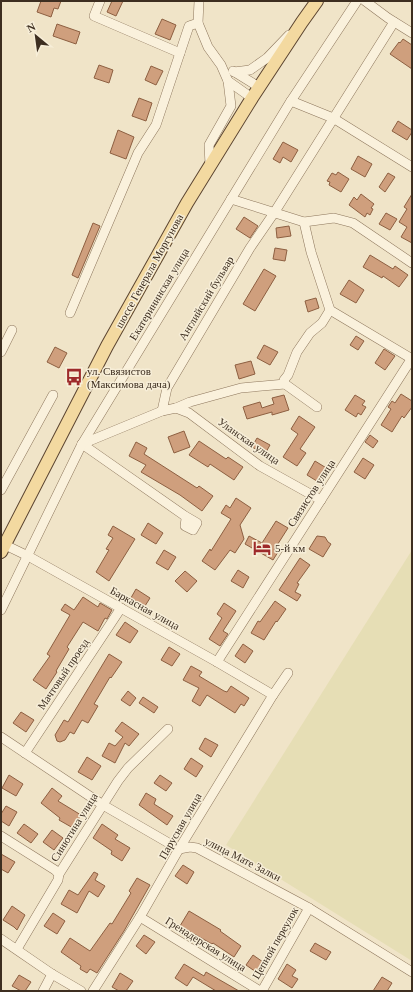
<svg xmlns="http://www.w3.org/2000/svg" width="413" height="992" font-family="Georgia,serif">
<rect width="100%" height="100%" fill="#f0e4c8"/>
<polygon fill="#e6deb5" points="412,550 412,961 226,845"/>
<g fill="#cf9f7d" stroke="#8d5f41">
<polygon points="41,1 61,1 58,9 54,8 51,17 37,12"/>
<polygon points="112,1 123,1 116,16 107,12"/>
<polygon points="162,19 176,25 170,40 155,34"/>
<polygon points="57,24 80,32 76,44 53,36"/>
<polygon points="403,39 412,45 412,69 390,54 399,42 400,43"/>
<polygon points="99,65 113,70 109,83 94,78"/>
<polygon points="151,66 163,71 156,85 145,80"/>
<polygon points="139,98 152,103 146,121 132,116"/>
<polygon points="398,121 412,130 412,132 407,140 392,131"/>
<polygon points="118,130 134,137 126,159 110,153"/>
<polygon points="283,142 298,150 291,162 283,157 280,163 273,159"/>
<polygon points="358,156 372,164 365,177 351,169"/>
<polygon points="338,172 349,179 341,192 329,185 330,182 327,181 332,173 336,175"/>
<polygon points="388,173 395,177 385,192 379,187"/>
<polygon points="361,194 374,204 371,208 373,209 370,215 367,213 365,217 349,205 354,197 357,200"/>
<polygon points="412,194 412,243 401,237 407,227 399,222 407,209 404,207"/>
<polygon points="386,213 397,219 390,230 379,224"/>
<polygon points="244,217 258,226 250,238 236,229"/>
<polygon points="93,223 100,226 78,278 72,275"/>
<polygon points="289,226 291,236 277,238 276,228"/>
<polygon points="275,248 287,250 285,261 273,259"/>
<polygon points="370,255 393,269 395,266 408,275 399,287 383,276 382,278 363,267"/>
<polygon points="264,269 276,276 255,311 243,304"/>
<polygon points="349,280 364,290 356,303 340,294"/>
<polygon points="316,298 319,308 308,312 305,301"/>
<polygon points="356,336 364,341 358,350 350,345"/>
<polygon points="264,345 278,352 270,365 257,358"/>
<polygon points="55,347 67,353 59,368 47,362"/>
<polygon points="384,349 395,356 385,370 375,363"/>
<polygon points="251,361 255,374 239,379 235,365"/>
<polygon points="401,394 412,401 412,407 404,418 402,416 392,432 381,425 391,409 388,407 392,401 395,403"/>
<polygon points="284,395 289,410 272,415 272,412 247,419 243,407 260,402 262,408 274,404 272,398"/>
<polygon points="355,395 365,401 362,405 366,407 361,415 358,413 356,417 345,410"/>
<polygon points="299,416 315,427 300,449 306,453 297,466 283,457 298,434 291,429"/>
<polygon points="184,431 190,447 174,453 168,437"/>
<polygon points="370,435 378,441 373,448 365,442"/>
<polygon points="257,438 270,445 265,454 252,447"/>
<polygon points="199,441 226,459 228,457 243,467 234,480 210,464 208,467 189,455"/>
<polygon points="136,442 147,448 144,454 197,488 199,486 213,496 202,511 180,495 141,472 146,465 129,456"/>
<polygon points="363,458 374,465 365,479 354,472"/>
<polygon points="315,461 328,469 320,483 307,475"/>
<polygon points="236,498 251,508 240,525 244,539 235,553 230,550 215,570 202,561 210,549 211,551 231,519 221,513 226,505 230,508"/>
<polygon points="276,521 288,528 274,550 278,552 273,560 245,544 249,536 262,543"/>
<polygon points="148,523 163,533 156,544 141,535"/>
<polygon points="113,526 135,539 109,581 96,572 109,550 106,549 113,538 108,535"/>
<polygon points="317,536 325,537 328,542 331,544 323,557 309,549"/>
<polygon points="164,550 176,557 168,570 156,563"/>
<polygon points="300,558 310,565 297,583 299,584 295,592 301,595 297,601 279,590"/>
<polygon points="238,570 249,577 243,588 231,581"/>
<polygon points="185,571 197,581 187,592 175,581"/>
<polygon points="136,589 150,598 145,606 139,602 136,607 128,603"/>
<polygon points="83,597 98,607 100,603 112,610 107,619 105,618 98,631 83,622 67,647 69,649 56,671 57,672 46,689 33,680 50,656 47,654 70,615 61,610 65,604 74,610"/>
<polygon points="275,601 286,609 277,622 276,621 264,640 251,633 258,621 260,622"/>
<polygon points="224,603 236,611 223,631 228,634 220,646 209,639 222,618 217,614"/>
<polygon points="125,622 138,631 130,643 116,635"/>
<polygon points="243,644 253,651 245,663 235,656"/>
<polygon points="169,647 180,654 172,666 161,660"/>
<polygon points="109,654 122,662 111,678 110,677 94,704 98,706 88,723 82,720 74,734 70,732 65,740 60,742 57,741 55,735 64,720 68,722"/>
<polygon points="191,666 202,672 199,676 224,691 227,692 231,686 249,698 244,706 241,704 235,713 207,695 200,706 192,701 199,688 183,680"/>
<polygon points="128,691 136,698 130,706 121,700"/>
<polygon points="143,697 158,707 154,713 139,703"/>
<polygon points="21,712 34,720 26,732 13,723"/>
<polygon points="122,722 139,734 129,746 125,743 115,763 102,756 109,743 115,746 123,737 115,731"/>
<polygon points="205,738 218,745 211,757 199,749"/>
<polygon points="87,757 101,766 92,780 78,772"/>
<polygon points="191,758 203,766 196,777 184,769"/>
<polygon points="9,775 23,784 16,796 2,788"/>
<polygon points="160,775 172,783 166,791 154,783"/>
<polygon points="52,788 62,796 58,801 81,815 73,828 59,820 60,818 41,803"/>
<polygon points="146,793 156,799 154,804 173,816 167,825 139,805"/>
<polygon points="6,806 17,812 9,826 1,821 1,814"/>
<polygon points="24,824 38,834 31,843 17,833"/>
<polygon points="102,824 118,835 115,839 130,848 122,861 111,854 112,851 93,838"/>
<polygon points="52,830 63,838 54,850 43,842"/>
<polygon points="1,854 15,862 8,873 1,869"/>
<polygon points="183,865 194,872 187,884 175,876"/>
<polygon points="94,872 98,874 95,880 105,886 98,897 89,891 77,913 61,904 69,890 78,895"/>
<polygon points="137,878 150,885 124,931 97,973 90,969 87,973 80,969 81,966 61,952 70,938 90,951 110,923 112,924 131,893 129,891"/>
<polygon points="12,906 25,915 17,930 14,927 3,920"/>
<polygon points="189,911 221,930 220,931 241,946 234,957 213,943 212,944 180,926"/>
<polygon points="53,913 65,921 57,934 44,926"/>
<polygon points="144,935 155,942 146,954 136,946"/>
<polygon points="315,943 331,952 326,960 310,951"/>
<polygon points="253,955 263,962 256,972 246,965"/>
<polygon points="184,964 204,976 206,972 239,991 216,991 193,977 187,986 175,978"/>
<polygon points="287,964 296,970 292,976 298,979 292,988 278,979"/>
<polygon points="120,973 133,981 126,991 119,991 112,987"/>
<polygon points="19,975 31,982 25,991 21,991 12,986"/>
<polygon points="382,977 392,983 387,991 373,991"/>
</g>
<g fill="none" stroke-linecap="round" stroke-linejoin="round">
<g stroke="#8d765c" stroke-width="10">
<g id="minor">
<polyline points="100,1 94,16 180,53"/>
<polyline points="199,1 198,23 208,47 221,65 228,81 231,106 209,145 210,165"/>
<polyline points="365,1 388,18 412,33"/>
<polyline points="233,71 259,87"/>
<polyline points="234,72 250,70 267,58 289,35"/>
<polyline points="228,81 252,98"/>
<polyline points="291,101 333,118 412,167"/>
<polyline points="231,199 304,222 334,218 353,223 412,263"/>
<polyline points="330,310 412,359"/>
<polyline points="70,313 138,153 156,125 189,26 198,23"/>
<polyline points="1,352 12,330"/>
<polyline points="285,384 317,407"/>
<polyline points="176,408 190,402 241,388 285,384 284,380 288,375 297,352 310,333 322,323 330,310 311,252 304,222"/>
<polyline points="162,411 167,388 250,248 274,213 394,22"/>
<polyline points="82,444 162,411 176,408 189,413 260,466 321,500"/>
<polyline points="82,444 185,516 197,523 193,530 185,526 186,519 185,516"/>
<polyline points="1,490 53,395"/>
<polyline points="1,543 28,556 217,662 273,695"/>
<polyline points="1,610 82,444 289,104 357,1"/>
<polyline points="217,662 412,358"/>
<polyline points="1,737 103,805 179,849 190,847 197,848 309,908 412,972"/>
<polyline points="25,753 121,608"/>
<polyline points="1,836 55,870 59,874"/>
<polyline points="140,917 260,991"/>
<polyline points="1,939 52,974 81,991"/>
<polyline points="17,949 58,880 59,874 118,781 128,768 168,729"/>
<polyline points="43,991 52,974"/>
<polyline points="93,991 140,917 179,849 273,695 288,673"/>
<polyline points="262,991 309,908"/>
</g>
</g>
<g stroke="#5b4430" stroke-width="14">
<polyline id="major" points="1,552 107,346 187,203 252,98 302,22 317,1"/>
</g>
<use href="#minor" stroke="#faf1dc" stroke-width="9"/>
<use href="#major" stroke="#f3d9a0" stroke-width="12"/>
</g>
<defs>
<g id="bus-bare" transform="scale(1.38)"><path d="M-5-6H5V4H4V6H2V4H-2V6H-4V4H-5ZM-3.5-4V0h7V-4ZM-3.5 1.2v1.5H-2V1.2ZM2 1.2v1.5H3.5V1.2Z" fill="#9e2a2b" stroke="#f7eed8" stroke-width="2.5" paint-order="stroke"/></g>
<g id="hotel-bare" transform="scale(1.38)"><path d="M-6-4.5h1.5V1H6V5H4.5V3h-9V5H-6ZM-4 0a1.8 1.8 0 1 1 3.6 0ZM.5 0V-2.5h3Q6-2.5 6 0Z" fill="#9e2a2b" stroke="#f7eed8" stroke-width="2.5" paint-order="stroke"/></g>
</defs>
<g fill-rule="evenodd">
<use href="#bus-bare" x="74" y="377"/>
<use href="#hotel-bare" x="262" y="548"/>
</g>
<g text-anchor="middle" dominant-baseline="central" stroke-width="3" stroke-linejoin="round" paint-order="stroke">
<g font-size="11" fill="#3d2e20" stroke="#f7eed8">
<text transform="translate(149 271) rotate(-61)">шоссе Генерала Моргунова</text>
<text transform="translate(159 294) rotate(-59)">Екатерининская улица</text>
<text transform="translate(206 298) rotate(-59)">Английский бульвар</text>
<text transform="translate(249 441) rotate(35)">Уланская улица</text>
<text transform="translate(311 493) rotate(-57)">Связистов улица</text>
<text transform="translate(145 608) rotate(29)">Баркасная улица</text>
<text transform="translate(63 674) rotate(-56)">Мачтовый проезд</text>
<text transform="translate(180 826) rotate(-60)">Парусная улица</text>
<text transform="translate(74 827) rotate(-58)">Синютина улица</text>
<text transform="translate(243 859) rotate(27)">улица Мате Залки</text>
<text transform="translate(275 943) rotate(-60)">Цепной переулок</text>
<text transform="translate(206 944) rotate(32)">Гренадерская улица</text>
</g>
<g font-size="11" fill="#3d2e20" stroke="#f7eed8" text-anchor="start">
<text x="87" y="371">ул. Связистов<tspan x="87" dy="13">(Максимова дача)</tspan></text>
<text x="275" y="548">5-й км</text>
</g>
</g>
<rect width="413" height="992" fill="none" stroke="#3d2e20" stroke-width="4"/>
<g transform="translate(36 36) rotate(331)" stroke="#f7eed8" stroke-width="3" paint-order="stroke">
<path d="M0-3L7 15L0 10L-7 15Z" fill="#3d2e20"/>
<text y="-6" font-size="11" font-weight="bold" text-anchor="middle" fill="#3d2e20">N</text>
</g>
</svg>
